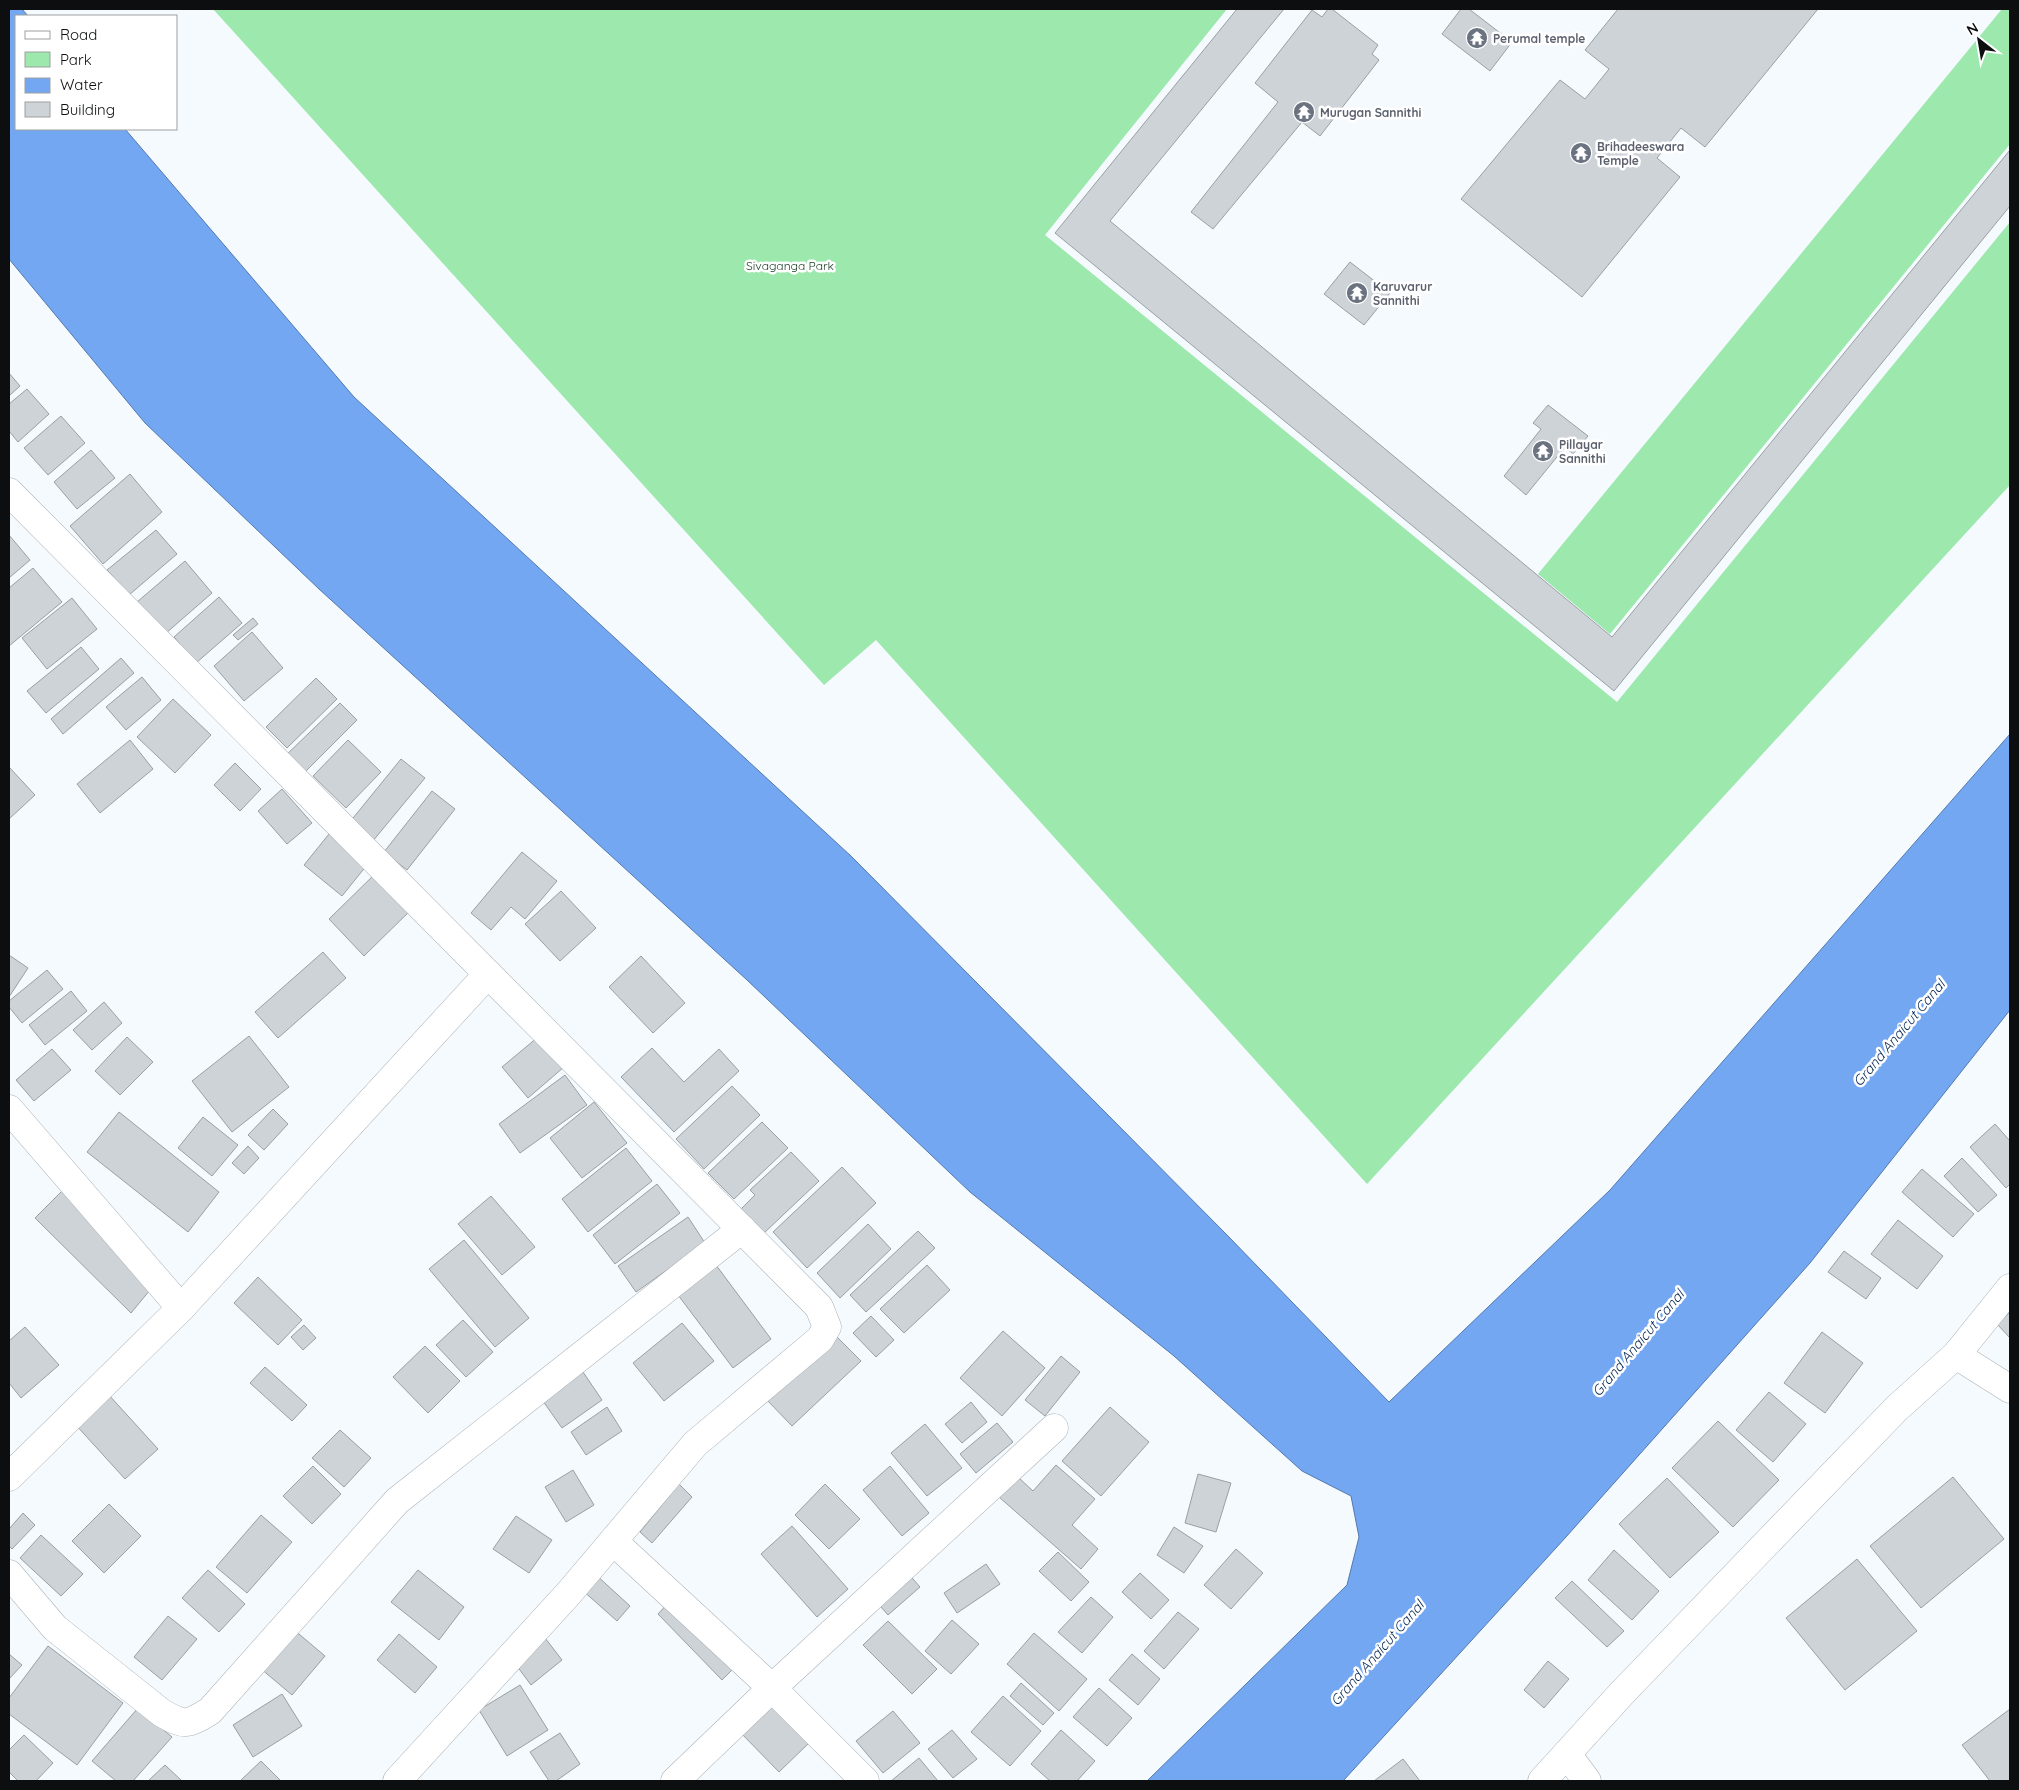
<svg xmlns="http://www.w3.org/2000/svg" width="2019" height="1790" font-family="Quicksand,sans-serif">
<rect width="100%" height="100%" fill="#f4fafe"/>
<g fill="#9ce8ad">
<polygon points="213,9 1227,9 1045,235 1617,702 2010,222 2010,485 1367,1184 876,640 824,685"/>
<polygon points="2002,9 2010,9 2010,144 1610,634 1538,574"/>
</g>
<polygon fill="#73a7f2" stroke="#5479ae" points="9,9 22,9 28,16 16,16 16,129 125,129 354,397 852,857 1228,1236 1389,1402 1610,1190 2010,734 2010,1010 1810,1263 1566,1537 1343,1781 1147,1781 1347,1585 1359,1537 1351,1496 1302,1471 1174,1356 970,1192 747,980 319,589 145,423 9,259"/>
<g fill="#ced3d8" stroke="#999fa3">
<polygon points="1237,9 1284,9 1110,221 1612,637 2010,150 2010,206 1614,691 1055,233"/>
<polygon points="1328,9 1332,9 1378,45 1372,54 1379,60 1320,136 1302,122 1213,229 1191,212 1278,102 1255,83 1312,10 1322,17"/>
<polygon points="1461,9 1469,9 1512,42 1490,71 1442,34"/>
<polygon points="1618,9 1818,9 1705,147 1681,128 1657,158 1680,177 1582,297 1461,199 1560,80 1585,99 1609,69 1585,50"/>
<polygon points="1350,262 1390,293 1364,325 1324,294"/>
<polygon points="9,373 20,386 9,396"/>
<polygon points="27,389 49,414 18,442 9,431 9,404"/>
<polygon points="1548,405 1588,436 1573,454 1565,447 1526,495 1504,476 1541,429 1533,423"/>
<polygon points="61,416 85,443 48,475 24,448"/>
<polygon points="91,450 115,478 77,509 54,482"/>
<polygon points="130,474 162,512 103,564 70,526"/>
<polygon points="156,530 177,554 129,595 107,570"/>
<polygon points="9,535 30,560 9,578"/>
<polygon points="185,561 212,593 165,634 137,602"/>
<polygon points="33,568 62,602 9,646 9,588"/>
<polygon points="219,597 242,623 196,663 174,637"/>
<polygon points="72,598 97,629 47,669 22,638"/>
<polygon points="253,618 258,624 238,640 233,635"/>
<polygon points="252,632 283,668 244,701 214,666"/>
<polygon points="81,647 99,669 46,713 27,691"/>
<polygon points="121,658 134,673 63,734 51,719"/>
<polygon points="142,677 161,700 126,730 106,707"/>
<polygon points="316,678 337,699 287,748 266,727"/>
<polygon points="173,699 211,735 175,773 137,737"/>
<polygon points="340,703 357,720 299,778 281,760"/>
<polygon points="130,740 153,769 100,813 77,784"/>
<polygon points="348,740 381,772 346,808 313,776"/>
<polygon points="401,759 425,778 372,842 349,823"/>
<polygon points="235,763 261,789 240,811 214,785"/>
<polygon points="9,767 35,795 9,819"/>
<polygon points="282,789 312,823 287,844 258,811"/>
<polygon points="432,791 455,809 407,870 384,852"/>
<polygon points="329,834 367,865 342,896 304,865"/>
<polygon points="522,852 557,881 525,919 511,907 491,930 471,913"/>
<polygon points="379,870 415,906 364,956 329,919"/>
<polygon points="561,891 596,928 560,961 525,924"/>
<polygon points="323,952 346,978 278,1038 255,1012"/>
<polygon points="9,955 28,968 9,997"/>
<polygon points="641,956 685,1003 653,1033 609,987"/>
<polygon points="47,970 63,989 22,1023 9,1007 9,1001"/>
<polygon points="71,991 87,1011 45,1045 29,1025"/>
<polygon points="104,1002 122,1023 92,1050 73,1030"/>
<polygon points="249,1036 289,1087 232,1132 192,1081"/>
<polygon points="127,1037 153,1062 120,1095 95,1071"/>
<polygon points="538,1037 564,1067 528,1098 502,1067"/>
<polygon points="652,1048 684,1082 719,1049 739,1071 674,1132 621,1077"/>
<polygon points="52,1049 71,1070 34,1101 16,1080"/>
<polygon points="565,1075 587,1105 520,1153 499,1124"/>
<polygon points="732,1086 760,1115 704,1169 676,1139"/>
<polygon points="594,1102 627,1143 582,1178 550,1138"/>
<polygon points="273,1109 288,1124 264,1150 248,1135"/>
<polygon points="119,1112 219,1192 188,1232 87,1152"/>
<polygon points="203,1117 238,1145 212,1176 178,1148"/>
<polygon points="762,1122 788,1148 734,1199 708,1173"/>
<polygon points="1995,1124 2010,1141 2010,1184 2006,1188 1970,1147"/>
<polygon points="248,1146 259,1158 244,1174 232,1163"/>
<polygon points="626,1148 652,1181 588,1232 562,1199"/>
<polygon points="791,1152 819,1181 763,1234 740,1210 755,1195 750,1190"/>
<polygon points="1962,1158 1997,1195 1978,1212 1944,1176"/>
<polygon points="842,1167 876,1203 807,1268 773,1232"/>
<polygon points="1922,1169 1974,1214 1953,1237 1902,1192"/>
<polygon points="657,1184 680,1213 615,1264 593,1235"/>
<polygon points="64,1189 150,1290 131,1313 35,1218"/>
<polygon points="491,1196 535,1247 502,1275 458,1224"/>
<polygon points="688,1217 705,1243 636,1292 618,1266"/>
<polygon points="1898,1220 1943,1256 1917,1289 1871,1254"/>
<polygon points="868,1224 891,1249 840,1298 817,1273"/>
<polygon points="918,1231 935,1248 866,1312 850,1295"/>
<polygon points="464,1240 529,1318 495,1347 429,1269"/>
<polygon points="1844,1251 1881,1278 1866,1299 1828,1272"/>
<polygon points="716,1265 771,1339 733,1368 678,1295"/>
<polygon points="927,1265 950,1290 904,1333 880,1309"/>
<polygon points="258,1277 302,1320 278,1345 234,1303"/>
<polygon points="2010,1312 2010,1338 1997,1324"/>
<polygon points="871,1316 894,1340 876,1357 853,1333"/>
<polygon points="463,1320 493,1352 466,1377 436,1345"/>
<polygon points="682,1323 714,1361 664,1401 633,1363"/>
<polygon points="304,1325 316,1338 303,1350 291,1337"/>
<polygon points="25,1327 59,1365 21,1398 9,1383 9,1341"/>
<polygon points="1003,1331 1045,1368 1002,1416 960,1378"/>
<polygon points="1822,1332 1863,1363 1825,1413 1784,1383"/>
<polygon points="835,1335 861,1361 792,1426 766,1399"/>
<polygon points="425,1346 460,1381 428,1413 393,1377"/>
<polygon points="1061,1356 1080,1372 1045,1416 1025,1400"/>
<polygon points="265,1367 307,1405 292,1421 250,1383"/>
<polygon points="581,1369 602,1400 562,1428 540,1397"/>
<polygon points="1769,1392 1806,1424 1773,1462 1736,1430"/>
<polygon points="108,1394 158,1449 125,1479 75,1424"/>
<polygon points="971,1402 987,1422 962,1443 945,1424"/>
<polygon points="607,1407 622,1431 586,1455 571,1432"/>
<polygon points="1110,1407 1149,1442 1101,1496 1062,1461"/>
<polygon points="1718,1421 1779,1480 1733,1527 1672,1468"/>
<polygon points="997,1423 1013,1442 976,1473 960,1454"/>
<polygon points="925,1424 962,1468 927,1496 891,1453"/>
<polygon points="340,1430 371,1458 344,1487 312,1458"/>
<polygon points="1056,1465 1095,1499 1072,1525 1098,1549 1081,1569 999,1497 1018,1477 1033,1491"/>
<polygon points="313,1466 341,1494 312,1524 283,1496"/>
<polygon points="890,1466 929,1513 902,1536 863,1490"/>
<polygon points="573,1470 594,1505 566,1522 545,1487"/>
<polygon points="1198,1474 1231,1483 1216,1532 1185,1523"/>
<polygon points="1953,1477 2004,1539 1921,1608 1870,1546"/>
<polygon points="1667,1478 1719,1532 1670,1578 1619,1524"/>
<polygon points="679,1484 692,1497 652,1543 640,1532"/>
<polygon points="825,1484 860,1519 829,1549 795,1515"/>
<polygon points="109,1504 141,1536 104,1573 72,1541"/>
<polygon points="23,1513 35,1525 12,1549 9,1546 9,1529"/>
<polygon points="261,1515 292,1542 247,1593 216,1567"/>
<polygon points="516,1516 552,1540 529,1573 493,1549"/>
<polygon points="792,1526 848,1589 817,1617 761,1554"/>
<polygon points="1174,1527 1203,1546 1184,1573 1157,1555"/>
<polygon points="41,1535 83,1574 61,1596 20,1558"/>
<polygon points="1236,1549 1263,1573 1231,1609 1204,1585"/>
<polygon points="1614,1550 1659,1591 1632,1620 1588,1580"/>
<polygon points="1058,1552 1089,1582 1071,1601 1039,1571"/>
<polygon points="1857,1559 1917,1631 1845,1690 1786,1618"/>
<polygon points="986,1564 1000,1584 957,1613 944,1593"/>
<polygon points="208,1570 245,1604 219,1632 182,1598"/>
<polygon points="418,1570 464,1607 439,1640 391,1602"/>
<polygon points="906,1571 920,1587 888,1615 874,1599"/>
<polygon points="594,1573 630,1606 617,1621 581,1589"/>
<polygon points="1140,1573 1169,1600 1151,1619 1122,1592"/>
<polygon points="1572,1581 1624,1631 1607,1647 1555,1598"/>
<polygon points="680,1590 744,1658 722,1680 658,1614"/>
<polygon points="1091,1597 1113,1617 1082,1653 1058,1632"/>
<polygon points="1178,1612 1199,1629 1164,1669 1144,1651"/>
<polygon points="168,1616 197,1639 162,1680 134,1657"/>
<polygon points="952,1620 979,1644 951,1674 925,1651"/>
<polygon points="888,1621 937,1669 912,1694 863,1645"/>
<polygon points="293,1629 325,1656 292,1695 260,1668"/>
<polygon points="1034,1633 1087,1679 1059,1711 1007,1664"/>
<polygon points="399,1634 437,1667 415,1693 377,1660"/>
<polygon points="542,1634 562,1660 531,1685 511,1658"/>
<polygon points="48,1646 123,1703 77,1765 9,1714 9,1698"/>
<polygon points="9,1654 22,1665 9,1679"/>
<polygon points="1132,1654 1160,1679 1138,1705 1109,1680"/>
<polygon points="1548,1661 1569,1679 1544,1708 1524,1690"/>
<polygon points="1021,1683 1054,1713 1043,1725 1010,1696"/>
<polygon points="520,1685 548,1730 507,1756 479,1710"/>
<polygon points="1099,1688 1132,1718 1107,1746 1073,1717"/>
<polygon points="282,1694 302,1726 253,1757 233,1725"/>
<polygon points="1003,1696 1041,1731 1010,1766 971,1732"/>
<polygon points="772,1697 811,1741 779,1772 738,1730"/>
<polygon points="138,1708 172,1737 133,1781 116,1781 92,1761"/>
<polygon points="2010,1709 2010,1781 1990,1781 1962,1745"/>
<polygon points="893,1711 920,1743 883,1773 856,1741"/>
<polygon points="952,1730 977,1759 953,1778 928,1749"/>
<polygon points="1061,1730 1095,1761 1077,1781 1050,1781 1031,1764"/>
<polygon points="560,1733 580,1764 556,1781 549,1781 530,1752"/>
<polygon points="24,1735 53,1763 36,1781 18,1781 9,1772 9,1750"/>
<polygon points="919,1758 938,1781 891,1781"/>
<polygon points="1403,1759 1420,1781 1374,1781"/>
<polygon points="261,1761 281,1781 240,1781"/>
<polygon points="165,1765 182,1781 148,1781"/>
</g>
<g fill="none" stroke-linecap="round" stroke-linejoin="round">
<g stroke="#acb2b6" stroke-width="29">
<g id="minor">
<polyline points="9,492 819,1307 827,1327 820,1339 695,1444 569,1593 397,1781"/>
<polyline points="9,1109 181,1308"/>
<polyline points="1956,1355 2010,1389"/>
<polyline points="9,1477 181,1308 488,974"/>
<polyline points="613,1541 772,1688 865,1781"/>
<path d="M9 1574 55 1628 162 1713C185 1726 187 1725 210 1711L397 1501 742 1229"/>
<polyline points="1567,1754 1587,1781"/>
<polyline points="675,1781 772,1688 1054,1428"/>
<polyline points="1542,1781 1622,1693 1896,1409 1956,1355 2010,1288"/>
</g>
</g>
<use href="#minor" stroke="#fff" stroke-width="28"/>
</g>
<defs>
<g id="temple-disc" transform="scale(1.125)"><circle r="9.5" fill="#6b7280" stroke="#fff"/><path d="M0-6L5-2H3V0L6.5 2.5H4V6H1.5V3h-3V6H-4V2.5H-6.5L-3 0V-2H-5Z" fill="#fff"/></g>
</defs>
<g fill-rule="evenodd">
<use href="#temple-disc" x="1477" y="38"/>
<use href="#temple-disc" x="1304" y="112"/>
<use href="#temple-disc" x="1581" y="153"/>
<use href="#temple-disc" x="1357" y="293"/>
<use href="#temple-disc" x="1543" y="451"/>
</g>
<g text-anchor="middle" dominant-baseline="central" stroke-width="5" stroke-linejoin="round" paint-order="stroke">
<g font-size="12" font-weight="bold" fill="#5b616d" stroke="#fff" text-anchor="start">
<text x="1493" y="38">Perumal temple</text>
<text x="1320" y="112">Murugan Sannithi</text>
<text x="1597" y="146">Brihadeeswara<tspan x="1597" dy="14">Temple</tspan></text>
<text x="1373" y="286">Karuvarur<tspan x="1373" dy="14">Sannithi</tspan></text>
<text x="1559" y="444">Pillayar<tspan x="1559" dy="14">Sannithi</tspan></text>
</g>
<g font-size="12" fill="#173a21" stroke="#fff">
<text x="790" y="265">Sivaganga Park</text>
</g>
<g font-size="14" font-style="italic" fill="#052755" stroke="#fff">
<text transform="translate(1899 1033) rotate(-50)">Grand Anaicut Canal</text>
<text transform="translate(1638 1343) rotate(-50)">Grand Anaicut Canal</text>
<text transform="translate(1377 1653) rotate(-49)">Grand Anaicut Canal</text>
</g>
</g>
<rect width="2019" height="1790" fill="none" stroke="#0c0e0f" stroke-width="20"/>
<rect x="15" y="15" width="162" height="115" fill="#ffffff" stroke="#9e9f9f"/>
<rect x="25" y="31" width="25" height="8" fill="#ffffff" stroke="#9e9f9f"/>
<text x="60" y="40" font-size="15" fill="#0c0e0f">Road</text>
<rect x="25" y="52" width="25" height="15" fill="#9ce8ad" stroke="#9e9f9f"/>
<text x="60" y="65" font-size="15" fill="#0c0e0f">Park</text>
<rect x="25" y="78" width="25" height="15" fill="#73a7f2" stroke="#9e9f9f"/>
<text x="60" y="90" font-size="15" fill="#0c0e0f">Water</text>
<rect x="25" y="102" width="25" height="15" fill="#ced3d8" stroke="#9e9f9f"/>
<text x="60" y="115" font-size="15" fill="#0c0e0f">Building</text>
<g transform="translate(1979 40) rotate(329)" stroke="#ffffff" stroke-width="4" paint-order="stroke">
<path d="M0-4L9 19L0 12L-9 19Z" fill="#0c0e0f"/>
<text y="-8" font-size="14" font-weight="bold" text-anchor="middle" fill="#0c0e0f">N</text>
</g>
</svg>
